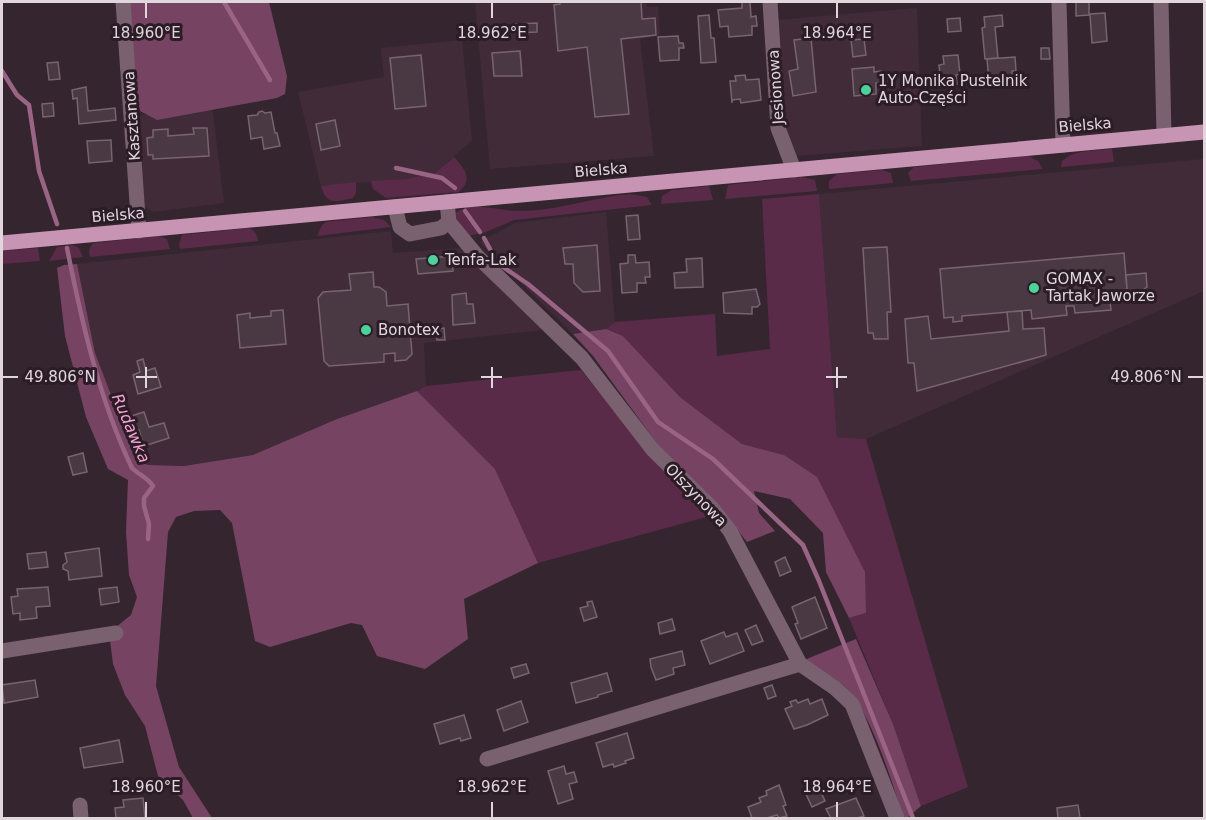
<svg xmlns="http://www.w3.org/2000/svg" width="1206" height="820" font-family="'DejaVu Sans',sans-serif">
<rect width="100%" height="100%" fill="#35252f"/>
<g fill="#412b39">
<polygon points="475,2 646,2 647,7 658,7 660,35 640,39 654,156 490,169"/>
<polygon points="917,8 922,146 796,156 782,128 776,20"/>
<polygon points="462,40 472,140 435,173 405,179 321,186 298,92 384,77 381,48"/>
<polygon points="212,105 224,203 153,212 144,206 137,116"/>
<polygon points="1204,159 1204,291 866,439 837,437 819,194"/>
<polygon points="606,212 615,322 606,329 573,334 479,242 515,223"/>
<polygon points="391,231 393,253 461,248 542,330 424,343 426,386 417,391 337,419 253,455 184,466 148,465 136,460 95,353 77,264"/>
</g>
<g fill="#592b48">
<path d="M1112 149 1114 162 1061 167 1062 161C1076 149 1095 151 1112 149Z"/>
<polygon points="1028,156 1038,161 1043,169 911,181 908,173 914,167"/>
<path d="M454 157C464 168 474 179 459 192L386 198 373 189 371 181 405 179 435 173Z"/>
<polygon points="883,170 891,173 893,183 829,189 829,181 837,174"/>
<polygon points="801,177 815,180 817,191 725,199 728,185"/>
<path d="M356 182V193L353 198C335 202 327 206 321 186Z"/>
<polygon points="709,186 713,200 661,204 662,196 672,190"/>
<path d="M630 194 647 197 652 205 514 220 486 232 468 236 454 221 455 213C472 200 500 211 519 211 558 211 593 197 630 194Z"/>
<polygon points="819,194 837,437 866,439 968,787 921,806 893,724 849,618 866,613 784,455 742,444 680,397 623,336 606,329 615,322 715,314 717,356 770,349 762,199"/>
<polygon points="372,217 384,220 391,227 317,236 322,225 326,222"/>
<path d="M248 228C255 230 257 234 258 241L180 249 179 244 182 235Z"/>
<path d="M159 236 167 239 170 249 90 257C88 251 89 247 94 243Z"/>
<polygon points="73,245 79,248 83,257 49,261 57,247"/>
<polygon points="38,248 40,261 2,264 2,251"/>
<polygon points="581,370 650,455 710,516 538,563 495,469 417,391 426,386"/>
</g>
<g fill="#774363">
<polygon points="126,2 269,2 287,76 285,94 277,98 157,120 140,111 136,100"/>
<polygon points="77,264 95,353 136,460 148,465 184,466 253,455 337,419 417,391 495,469 538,563 464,599 468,639 425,669 377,656 362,625 351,623 270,647 255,641 232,523 220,510 194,511 176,517 168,532 156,686 179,767 212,818 193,818 183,800 158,776 145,726 125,695 113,664 110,640 116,627 131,615 137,597 129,575 126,532 128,480 108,469 86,417 65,336 57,268 64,265"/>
<polygon points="606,329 623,336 680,397 742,444 784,455 817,477 865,572 866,613 849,618 826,572 823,533 790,499 754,491 759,513 775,531 747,542 716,504 659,446 593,356 573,334"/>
<path d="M856 639 893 724 921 806 907 818H904C891 781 873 716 846 688 836 677 817 669 804 660Z"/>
</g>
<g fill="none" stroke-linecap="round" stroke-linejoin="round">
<g stroke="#9a6485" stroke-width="4.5">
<polyline points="224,2 270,80"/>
<polyline points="2,71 17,95 29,105 39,171 57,224"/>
<polyline points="396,168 442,178 455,188"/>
<polyline points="465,211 480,232"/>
<polyline points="484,238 490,249"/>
<path d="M67 248C82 323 99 399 132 468 139 475 148 478 153 486L144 498V506L149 524 148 539"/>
<polyline points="503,267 528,284 608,351 658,422 713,459 803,545 819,581 913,818"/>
</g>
</g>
<g fill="#4a3943" stroke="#77646f" stroke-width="1.5">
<polygon points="560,2 641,2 642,19 655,18 656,35 621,39 629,114 595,117 587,47 558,51 554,5 560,4"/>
<polygon points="742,2 750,2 751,17 756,16 757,26 752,26 752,35 729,37 728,26 720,27 718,10 742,8"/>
<polygon points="1076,2 1089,2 1089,15 1076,16"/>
<polygon points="1105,13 1107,41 1092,43 1090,14"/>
<polygon points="709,15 711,38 714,38 716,62 701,63 698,16"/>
<polygon points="1002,15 1003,26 995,27 998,58 985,59 982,28 985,27 984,17"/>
<polygon points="960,18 961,31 948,32 947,19"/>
<polygon points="537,23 537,32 515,33 515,24"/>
<polygon points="678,36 679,43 683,43 684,48 679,48 679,60 660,61 658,37"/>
<polygon points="811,38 816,92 793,96 789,71 798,69 794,40"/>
<polygon points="864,39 866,55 853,57 851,40"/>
<polygon points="1041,48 1049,48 1050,59 1041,59"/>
<polygon points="520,51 522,76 494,76 492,53"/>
<polygon points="421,55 426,106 395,109 390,58"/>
<polygon points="958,55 960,74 956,75 957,84 941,86 939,65 944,64 943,56"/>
<polygon points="1015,57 1016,71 1012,71 1012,79 989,81 987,59"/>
<polygon points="58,62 60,79 49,80 47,63"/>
<polygon points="874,67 874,72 881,71 881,82 876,83 876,94 854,96 852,69"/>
<polygon points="745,75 746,80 759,79 761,100 741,103 740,99 732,100 732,103 730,81 736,81 735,76"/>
<polygon points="86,87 88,111 115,108 116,120 79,124 77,98 73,99 72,90"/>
<polygon points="53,103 54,116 43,117 42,104"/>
<polygon points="262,111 265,113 271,112 275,133 277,133 280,146 264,149 262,137 251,139 248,116 257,115 259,112"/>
<polygon points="335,120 340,146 321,150 316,124"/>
<polygon points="193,128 207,128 209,156 153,159 153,155 148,155 147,138 153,137 153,130 168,129 168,136 194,134"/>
<polygon points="111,140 112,161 89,163 87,141"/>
<polygon points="638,215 640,239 628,240 626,216"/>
<polygon points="597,245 600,291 583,292 574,283 573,264 565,264 563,248"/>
<polygon points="887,247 891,312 887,312 888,339 874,339 873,333 868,333 863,248"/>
<polygon points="1124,253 1128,301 1110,302 1111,310 1075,313 1074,306 1066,306 1067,315 1032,319 1031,310 962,316 962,321 953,322 953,317 944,318 940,269"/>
<polygon points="628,255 635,255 636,263 649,262 650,277 645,277 646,283 637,283 637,292 622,293 620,264 628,263"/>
<polygon points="452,256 453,271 418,274 416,259"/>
<polygon points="702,258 703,287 675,288 674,273 687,272 686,259"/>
<polygon points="373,272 374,287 379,287 386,292 387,306 408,304 412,354 406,360 395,361 395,353 384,354 384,362 329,366 324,361 318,298 323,292 351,290 349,274"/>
<polygon points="1146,273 1147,287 1128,301 1126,275"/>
<polygon points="756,289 760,304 757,307 752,307 752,314 724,313 723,293"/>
<polygon points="466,293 467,304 473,304 475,323 453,325 452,295"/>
<polygon points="283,310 286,344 240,348 237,315 250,313 250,318 271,316 271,311"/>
<polygon points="1022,311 1023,329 1044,328 1046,355 917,391 914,363 908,363 905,319 928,316 931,339 1009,331 1007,312"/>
<polygon points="444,328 445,340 437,340 436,329"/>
<polygon points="143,359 146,371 155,368 161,387 138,394 133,375 140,372 137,361"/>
<polygon points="144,412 149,427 164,423 169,438 144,446 139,430 133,432 128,417"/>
<polygon points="83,453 87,472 73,475 68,457"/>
<polygon points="99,548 102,576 69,580 68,571 63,569 63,565 67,562 65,553"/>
<polygon points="46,552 48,567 29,569 27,554"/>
<polygon points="785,557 791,571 780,576 775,562"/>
<polygon points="48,587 50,606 36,607 37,618 20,620 20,613 13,614 11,597 18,596 17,589"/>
<polygon points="117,587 119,602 101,605 99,589"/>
<polygon points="815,597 827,628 801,639 795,624 798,623 792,607"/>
<polygon points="592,601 597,617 584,621 580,608 588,606 587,602"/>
<polygon points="672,619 675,630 660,634 658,623"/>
<polygon points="756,625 763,641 752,645 745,630"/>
<polygon points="724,632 726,637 737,633 744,651 710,664 701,641"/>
<polygon points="682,651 685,665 673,668 674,674 656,680 651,667 650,659"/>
<polygon points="526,664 529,673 514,678 511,668"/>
<polygon points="607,673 612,691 598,695 598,697 576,703 571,683"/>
<polygon points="35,680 38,697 4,703 2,685"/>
<polygon points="772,685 776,696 768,699 764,688"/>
<polygon points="808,699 810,704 822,699 828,715 807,725 794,729 785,709 792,706 790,702 796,700 798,703"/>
<polygon points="521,701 528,722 504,731 497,710"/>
<polygon points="464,715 471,738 461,741 460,738 440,744 434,724"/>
<polygon points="627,733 634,758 625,761 626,763 614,767 613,764 603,767 596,743"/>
<polygon points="119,740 123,762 84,768 80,748"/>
<polygon points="564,766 566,774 574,772 577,782 569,784 573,799 558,804 548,771"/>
<polygon points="779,785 786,805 783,806 787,816 779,818 777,815 767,818 752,818 748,807 761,802 759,798 767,795 766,791"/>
<polygon points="819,788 825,801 812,807 806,794"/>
<polygon points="143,798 145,818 116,818 115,808 124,807 123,800"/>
<polygon points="856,798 864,816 857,818 831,818 826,809"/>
<polygon points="1078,805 1080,818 1058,818 1057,808"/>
</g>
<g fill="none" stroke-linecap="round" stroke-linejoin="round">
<g stroke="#79616f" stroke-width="15">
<polyline points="123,2 139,231"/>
<polyline points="770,2 778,128 794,170"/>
<polyline points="1059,2 1063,145"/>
<polyline points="1161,2 1164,136"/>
<polyline points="447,202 449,222 478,257 582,358 653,450 712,508 730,531 800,664 835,688 852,704 897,818"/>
<polyline points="395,207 400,227 410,234 441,228 449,222"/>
<polyline points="2,651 116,633"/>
<polyline points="487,759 800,664"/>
<polyline points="80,805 81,818"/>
</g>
<polyline stroke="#c795b3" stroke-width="15" points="2,243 1204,132"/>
</g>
<path fill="none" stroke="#e1d6dc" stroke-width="2" d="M146 3V18M492 3V18M837 3V18M146 367V388M492 367V388M837 367V388M3 377H18M136 377H157M481 377H502M826 377H847M1188 377H1203M146 802V817M492 802V817M837 802V817"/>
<g fill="#49d49c" stroke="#2b1c25" stroke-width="2">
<circle cx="866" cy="90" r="6"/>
<circle cx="433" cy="260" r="6"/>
<circle cx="1034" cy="288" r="6"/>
<circle cx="366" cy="330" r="6"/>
</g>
<g text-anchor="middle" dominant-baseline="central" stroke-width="6" stroke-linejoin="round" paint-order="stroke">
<g font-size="15" fill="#e1d6dc" stroke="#2b1c25" text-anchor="start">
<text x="878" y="81">1Y Monika Pustelnik<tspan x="878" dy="17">Auto-Części</tspan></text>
<text x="445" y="260">Tenfa-Lak</text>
<text x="1046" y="279">GOMAX -<tspan x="1046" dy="17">Tartak Jaworze</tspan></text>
<text x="378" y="330">Bonotex</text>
</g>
<g font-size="15" fill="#e1d6dc" stroke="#2b1c25">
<text transform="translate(776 87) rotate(-94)">Jesionowa</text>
<text transform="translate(132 116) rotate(-94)">Kasztanowa</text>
<text transform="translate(1085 125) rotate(-5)">Bielska</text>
<text transform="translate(601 170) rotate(-5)">Bielska</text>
<text transform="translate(118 215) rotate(-5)">Bielska</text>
<text transform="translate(696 495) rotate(46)">Olszynowa</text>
</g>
<g font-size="16" font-style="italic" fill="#f7a5d7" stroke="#2b1c25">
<text transform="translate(131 428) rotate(67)">Rudawka</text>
</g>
</g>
<g font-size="15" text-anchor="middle" fill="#e1d6dc" stroke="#2b1c25" stroke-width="6" stroke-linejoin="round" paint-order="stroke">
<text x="146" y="38">18.960°E</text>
<text x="492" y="38">18.962°E</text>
<text x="837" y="38">18.964°E</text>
<text x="60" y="382">49.806°N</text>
<text x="1146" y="382">49.806°N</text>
<text x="146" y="792">18.960°E</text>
<text x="492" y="792">18.962°E</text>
<text x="837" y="792">18.964°E</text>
</g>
<rect width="1206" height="820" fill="none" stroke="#e1d6dc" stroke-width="6"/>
</svg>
